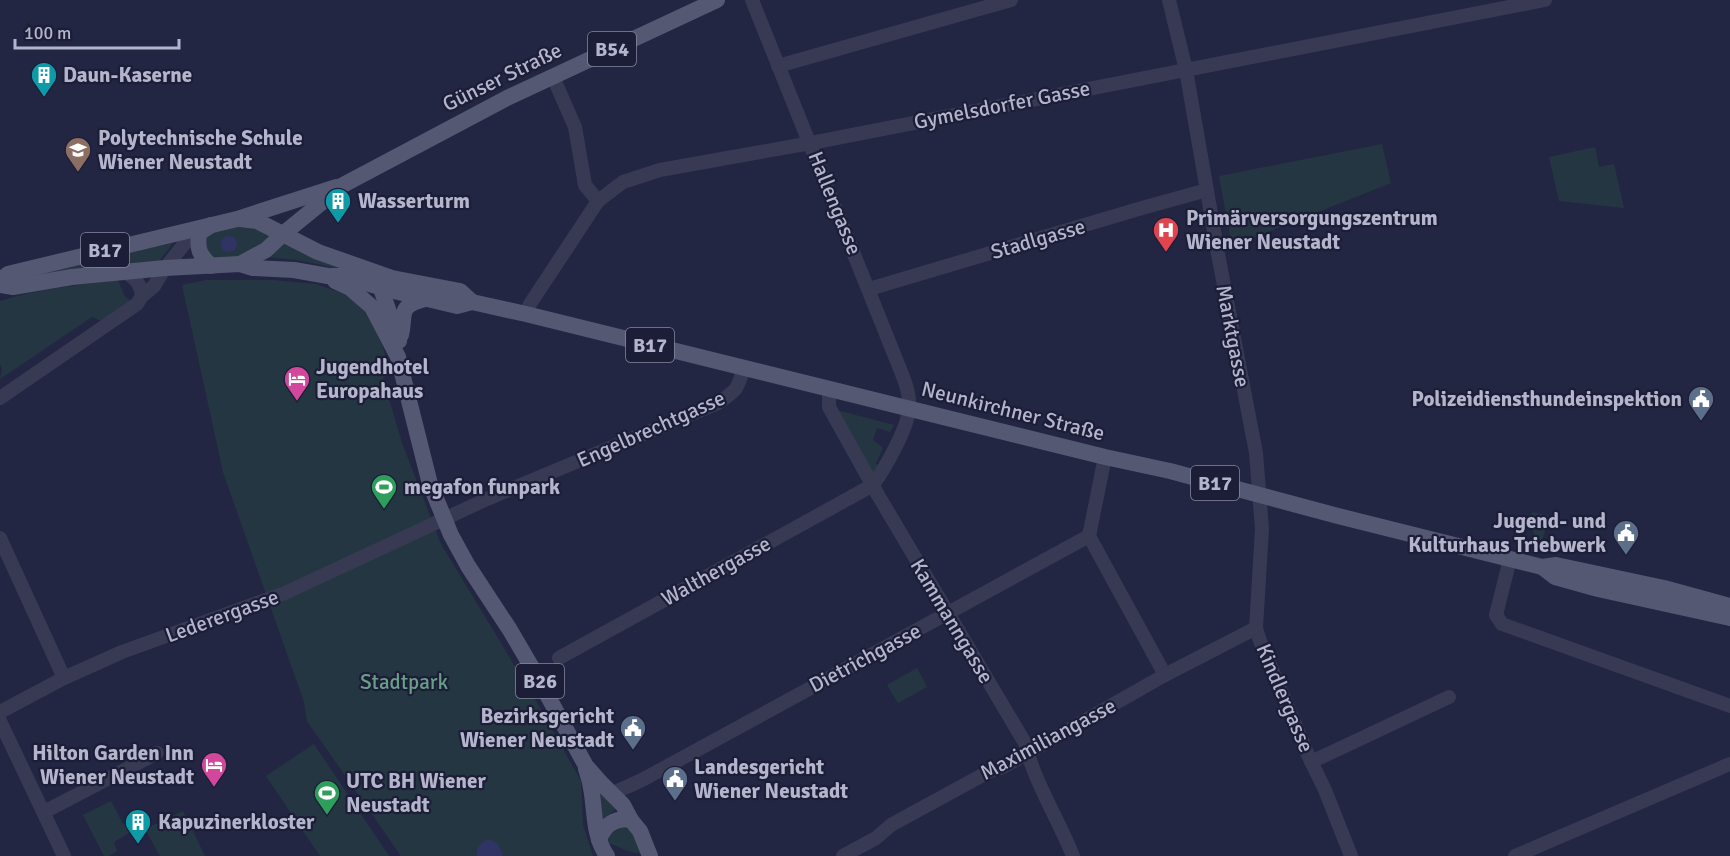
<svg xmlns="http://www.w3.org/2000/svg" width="1730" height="856" font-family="Signika,sans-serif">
<rect width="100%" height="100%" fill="#222643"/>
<g fill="#253643">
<polygon points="1382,144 1391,183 1232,246 1219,176"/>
<polygon points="1595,147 1599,167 1614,164 1624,208 1559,201 1549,157"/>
<polygon points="237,219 283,234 240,264 200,255 211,225"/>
<polygon points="283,242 364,277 322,265 296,260 266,257"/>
<polygon points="173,243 159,261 29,278 67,265"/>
<path d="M118 280 125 297 137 304 108 324 92 317 0 379 2 369 0 364V301C39 289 78 285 118 280Z"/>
<polygon points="206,280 273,280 316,284 342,293 366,309 383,347 390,374 383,378 402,443 441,544 536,701 581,781 583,825 593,856 401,856 307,721 304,702 223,472 182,285"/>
<polygon points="840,411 894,425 890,432 877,428 873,440 883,448 876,463 879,467 874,474 869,473 838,412"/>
<path d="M1532 512 1550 516 1541 543C1531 535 1531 525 1532 512Z"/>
<polygon points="917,668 927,687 898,703 887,685"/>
<polygon points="314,744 389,856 320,856 266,776"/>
<polygon points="596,784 618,807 601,822"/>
<polygon points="111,801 123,824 131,821 135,829 114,842 117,851 109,856 104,856 83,815"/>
<polygon points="183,811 205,856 160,856 145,829"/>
<path d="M619 827C636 828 636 840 643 853 631 855 620 846 608 843L609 835Z"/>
</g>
<g fill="#2f3465">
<circle cx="229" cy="244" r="8"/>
<path d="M489 839 498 844 503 856H477C476 848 481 842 489 839Z"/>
</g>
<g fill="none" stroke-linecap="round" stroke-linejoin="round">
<g stroke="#373a52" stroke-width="14">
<polyline points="1169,0 1186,70 1218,254 1256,453 1262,529 1256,628 1260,641 1308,755 1325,790 1351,856"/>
<polyline points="778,66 1011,0"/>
<polyline points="553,77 575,127 585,185 598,201"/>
<path d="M126 273C137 279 140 284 142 296"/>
<polyline points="869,289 1142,208 1207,190"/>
<polyline points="526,314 530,304 598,201 623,182 660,170 811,143 1545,0"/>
<path d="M829 389V407L878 495 1025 743C1035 784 1058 818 1073 856"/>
<polyline points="0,398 137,304 142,296 154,286 165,268 186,242 199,233"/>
<polyline points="1105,457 1089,536 1165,675"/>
<polyline points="0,538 64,678"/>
<polyline points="1510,559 1496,615 1502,624 1730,706"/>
<path d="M559 658 873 485C885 468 909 427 909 407 910 395 906 385 902 374L752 0"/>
<path d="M0 712 64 678 122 652 285 593 487 499 718 403C737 390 737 390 744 368"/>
<polyline points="0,721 64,856"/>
<polyline points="1311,762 1449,697"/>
<polyline points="611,794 642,780 1089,536"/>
<polyline points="44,812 157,753"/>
<polyline points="843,856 876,838 891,825 990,771 1003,767 1165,675 1256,628"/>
<polyline points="1515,856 1730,764"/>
</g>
<g stroke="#555872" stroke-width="16">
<polyline points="241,219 257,221 318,252 392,278 460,291 472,302"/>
<path d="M211 225 199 233C197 250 199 254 211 266"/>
<polyline points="240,264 266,250 283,234 343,185 507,98 717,0"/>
<polyline points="378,280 399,341"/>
<polyline points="0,281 8,274 16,272 237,219 336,187"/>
<polyline points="335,281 350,288 372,307 398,357 430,484 451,535 468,566 510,630 538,678 586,766 602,784 623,805 631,820 640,831 650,856"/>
<polyline points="0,285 13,287 72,277 165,268 240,264 253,268 294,270 328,276 341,276 394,291 457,306 472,302 526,314 1105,457 1170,471 1338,516 1542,567 1555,577 1598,589 1730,618"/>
<path d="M401 335C406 314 397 306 425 299"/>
<polyline points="1542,567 1556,565 1664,588 1730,606"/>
<path d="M586 769C589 777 591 785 592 794 595 815 594 837 607 856"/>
<path d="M599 840C604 825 615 817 631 820"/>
</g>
</g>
<defs>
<g id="building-pin" transform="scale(1.35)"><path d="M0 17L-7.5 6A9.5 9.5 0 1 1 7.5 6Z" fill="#0f9aa8" stroke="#1c1e37"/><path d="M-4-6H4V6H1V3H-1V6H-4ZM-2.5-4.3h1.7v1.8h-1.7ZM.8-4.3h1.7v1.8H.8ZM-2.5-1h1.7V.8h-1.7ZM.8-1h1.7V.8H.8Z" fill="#fff"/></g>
<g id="school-pin" transform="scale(1.35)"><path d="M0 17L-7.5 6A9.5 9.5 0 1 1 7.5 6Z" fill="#8d6e63" stroke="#1c1e37"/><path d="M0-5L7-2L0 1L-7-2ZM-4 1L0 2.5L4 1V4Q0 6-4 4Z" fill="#fff"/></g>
<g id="hospital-pin" transform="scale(1.35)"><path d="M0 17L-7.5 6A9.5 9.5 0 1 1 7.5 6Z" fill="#e0444e" stroke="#1c1e37"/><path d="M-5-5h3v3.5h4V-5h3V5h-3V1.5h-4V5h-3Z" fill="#fff"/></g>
<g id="hotel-pin" transform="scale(1.35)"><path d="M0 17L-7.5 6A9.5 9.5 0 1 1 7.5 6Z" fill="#d1479c" stroke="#1c1e37"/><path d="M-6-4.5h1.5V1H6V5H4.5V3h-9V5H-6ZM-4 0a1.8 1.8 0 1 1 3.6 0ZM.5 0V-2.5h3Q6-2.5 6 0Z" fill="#fff"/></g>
<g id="civic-pin" transform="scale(1.35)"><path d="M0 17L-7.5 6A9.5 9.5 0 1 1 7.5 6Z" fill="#5c6f8a" stroke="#1c1e37"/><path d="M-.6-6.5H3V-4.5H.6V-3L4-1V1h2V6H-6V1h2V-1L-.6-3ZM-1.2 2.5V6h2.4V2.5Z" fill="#fff"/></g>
<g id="stadium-pin" transform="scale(1.35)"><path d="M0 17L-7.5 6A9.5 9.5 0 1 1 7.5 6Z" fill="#2e9e5b" stroke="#1c1e37"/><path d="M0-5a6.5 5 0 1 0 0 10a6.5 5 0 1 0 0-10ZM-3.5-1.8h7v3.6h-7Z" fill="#fff"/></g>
</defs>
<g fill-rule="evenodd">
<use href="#building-pin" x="44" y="75"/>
<use href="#school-pin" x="78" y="150"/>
<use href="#building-pin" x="338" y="201"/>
<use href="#hospital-pin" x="1166" y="230"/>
<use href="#hotel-pin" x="297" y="379"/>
<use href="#civic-pin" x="1701" y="399"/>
<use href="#stadium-pin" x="384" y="487"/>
<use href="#civic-pin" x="1626" y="533"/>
<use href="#civic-pin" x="633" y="728"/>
<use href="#hotel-pin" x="214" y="765"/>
<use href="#civic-pin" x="675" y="779"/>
<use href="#stadium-pin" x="327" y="793"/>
<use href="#building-pin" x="138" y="822"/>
</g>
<g text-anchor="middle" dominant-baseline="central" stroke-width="4.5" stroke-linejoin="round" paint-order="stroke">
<g fill="#1c1e37" stroke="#86889f" stroke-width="1.5">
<rect x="588" y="32" width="48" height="34" rx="4.5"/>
<rect x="81" y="233" width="48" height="34" rx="4.5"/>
<rect x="626" y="328" width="48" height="34" rx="4.5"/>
<rect x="1191" y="466" width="48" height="34" rx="4.5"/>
<rect x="516" y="664" width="48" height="34" rx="4.5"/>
</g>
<g font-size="20" font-weight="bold" fill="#b4b5cc">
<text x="612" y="49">B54</text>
<text x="105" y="250">B17</text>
<text x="650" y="345">B17</text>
<text x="1215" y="483">B17</text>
<text x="540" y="681">B26</text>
</g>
<g font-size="21" font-weight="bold" fill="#b4b5cc" stroke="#1c1e37" text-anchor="start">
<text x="63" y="75">Daun-Kaserne</text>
<text x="98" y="138">Polytechnische Schule<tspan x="98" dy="24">Wiener Neustadt</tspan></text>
<text x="358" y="201">Wasserturm</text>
<text x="1186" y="218">Primärversorgungszentrum<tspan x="1186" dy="24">Wiener Neustadt</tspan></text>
<text x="316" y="367">Jugendhotel<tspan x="316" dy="24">Europahaus</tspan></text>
<text x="1682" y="399" text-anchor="end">Polizeidiensthundeinspektion</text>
<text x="404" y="487">megafon funpark</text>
<text x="1606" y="521" text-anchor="end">Jugend- und<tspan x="1606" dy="24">Kulturhaus Triebwerk</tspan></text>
<text x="614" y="716" text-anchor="end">Bezirksgericht<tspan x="614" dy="24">Wiener Neustadt</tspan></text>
<text x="194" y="753" text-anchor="end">Hilton Garden Inn<tspan x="194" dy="24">Wiener Neustadt</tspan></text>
<text x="694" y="767">Landesgericht<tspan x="694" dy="24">Wiener Neustadt</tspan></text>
<text x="346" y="781">UTC BH Wiener<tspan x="346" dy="24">Neustadt</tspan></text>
<text x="158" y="822">Kapuzinerkloster</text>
</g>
<g font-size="21" fill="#b4b5cc" stroke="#1c1e37">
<text transform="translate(502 77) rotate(-26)">Günser Straße</text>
<text transform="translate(1002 105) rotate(-11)">Gymelsdorfer Gasse</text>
<text transform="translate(835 203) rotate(68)">Hallengasse</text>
<text transform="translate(1038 239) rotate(-16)">Stadlgasse</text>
<text transform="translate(1233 336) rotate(79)">Marktgasse</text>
<text transform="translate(1013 411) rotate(14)">Neunkirchner Straße</text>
<text transform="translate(651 429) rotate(-24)">Engelbrechtgasse</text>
<text transform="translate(716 571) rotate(-29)">Walthergasse</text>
<text transform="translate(222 616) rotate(-20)">Lederergasse</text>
<text transform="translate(952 621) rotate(59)">Kammanngasse</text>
<text transform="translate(865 658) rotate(-28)">Dietrichgasse</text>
<text transform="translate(1285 698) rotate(67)">Kindlergasse</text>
<text transform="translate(1048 739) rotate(-28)">Maximiliangasse</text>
</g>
<g font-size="21" fill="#68a087" stroke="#1c1e37">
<text x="404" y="682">Stadtpark</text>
</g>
</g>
<path d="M15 39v9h164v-9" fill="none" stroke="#b4b5cc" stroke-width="3"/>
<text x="24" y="39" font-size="18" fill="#b4b5cc" stroke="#1c1e37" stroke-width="4.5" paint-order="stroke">100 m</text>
</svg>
